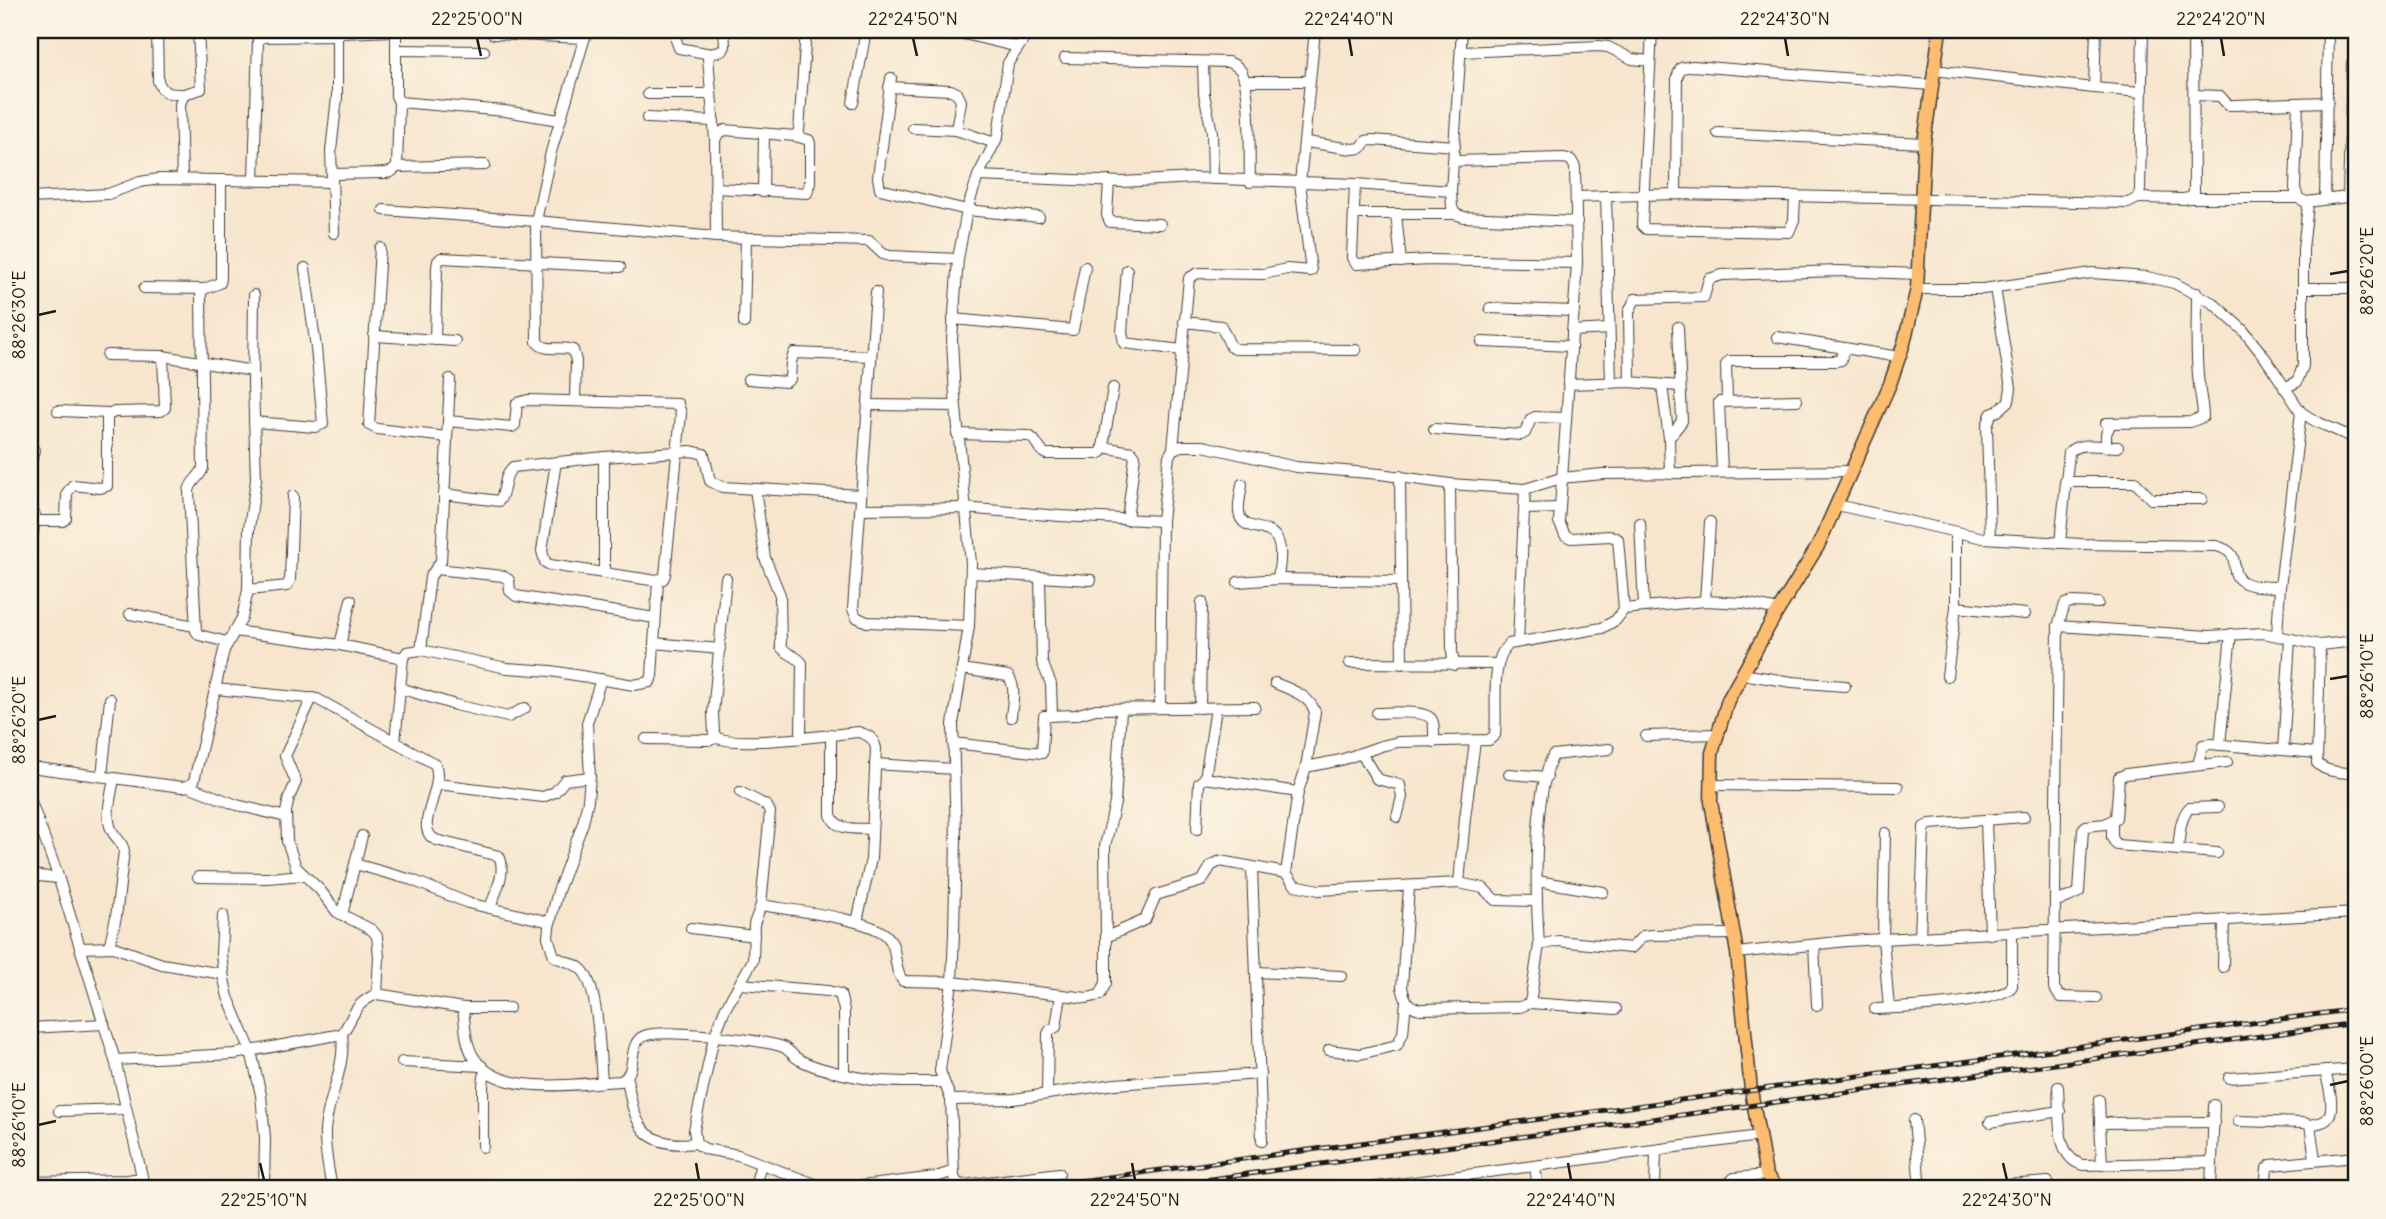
<svg xmlns="http://www.w3.org/2000/svg" width="2386" height="1219" font-family="Delius,sans-serif">
<rect width="100%" height="100%" fill="#fcf5e5"/>
<filter id="ink" filterUnits="userSpaceOnUse"><feTurbulence type="fractalNoise" baseFrequency=".0143" numOctaves="2"/><feDisplacementMap in="SourceGraphic" scale="14" xChannelSelector="R" yChannelSelector="G"/><feConvolveMatrix kernelMatrix="1 2 1 2 8 2 1 2 1" color-interpolation-filters="sRGB"/></filter>
<filter id="wash" filterUnits="userSpaceOnUse"><feTurbulence type="fractalNoise" baseFrequency=".00686" numOctaves="4" result="noise"/><feDisplacementMap in="SourceGraphic" scale="28" xChannelSelector="R" yChannelSelector="G"/><feGaussianBlur stdDeviation="1.57" result="paint"/><feColorMatrix in="noise" values="0 0 0 0 0 0 0 0 0 0 0 0 0 0 0 0 0 1.4 0 .05"/><feComposite in="paint" operator="in"/></filter>
<g filter="url(#wash)">
<rect width="100%" height="100%" fill="#f7e5cd"/>
</g>
<g filter="url(#ink)">
<g fill="none" stroke-linecap="round" stroke-linejoin="round">
<g stroke="#3d3a37" stroke-width="12">
<g id="minor">
<path d="M157 30 158 81C163 95 171 94 184 94"/>
<polyline points="396,30 396,96 399,102 505,111 559,120"/>
<polyline points="677,30 676,40 679,48 711,54"/>
<polyline points="888,30 922,34 934,30 950,31"/>
<polyline points="947,30 1018,47"/>
<polyline points="1030,30 1008,63 998,136 978,176 967,210 958,259 952,340 955,397 971,563 969,626 953,724 956,838 954,933 952,982 940,1071 951,1100 954,1177 957,1183 964,1185 1059,1173"/>
<polyline points="1652,30 1642,225 1646,229 1789,232 1794,220 1795,196"/>
<polyline points="493,34 584,38"/>
<polyline points="396,50 484,51"/>
<polyline points="1462,52 1599,46 1608,47 1632,59 1650,61"/>
<path d="M1065 58 1228 62C1234 64 1238 66 1241 71 1252 91 1249 157 1250 182"/>
<polyline points="1203,62 1204,94 1212,132 1213,179"/>
<polyline points="1933,70 2094,88 2141,92"/>
<polyline points="891,78 878,177 880,189 967,210 1039,217"/>
<polyline points="1245,81 1310,81"/>
<polyline points="889,87 951,90 957,93 961,101 956,130"/>
<polyline points="2094,88 2096,30"/>
<polyline points="648,94 711,94"/>
<polyline points="2194,95 2220,96 2228,105 2234,105 2328,102"/>
<polyline points="853,103 866,30"/>
<polyline points="647,118 714,121"/>
<polyline points="913,128 956,130 995,143"/>
<polyline points="1718,133 1924,143"/>
<polyline points="715,139 708,58 711,54 723,50 725,46 724,30"/>
<polyline points="1306,142 1352,149 1361,148 1366,141 1372,140 1455,146"/>
<polyline points="397,167 485,165"/>
<polyline points="332,174 385,173 391,172 397,167 399,102"/>
<polyline points="978,176 1122,182 1194,178 1355,184 1451,191 1462,30"/>
<polyline points="182,178 180,104 184,94 201,89 198,30"/>
<path d="M221 180V278L220 283 204 289 201 292 203 468C200 478 191 480 189 491L196 631 199 635 227 642"/>
<polyline points="254,180 258,40 263,37 337,36"/>
<polyline points="1109,181 1107,215 1110,222 1160,224"/>
<polyline points="1355,184 1352,258 1356,264 1429,260 1577,263"/>
<polyline points="715,188 807,193 810,183 810,144 809,140 795,136"/>
<polyline points="1451,191 1452,207 1455,214 1464,217 1577,222"/>
<polyline points="763,192 764,135"/>
<polyline points="1676,194 1677,77 1681,68 1693,66 1931,85"/>
<polyline points="1606,196 1611,383"/>
<polyline points="1576,197 1676,194 2128,203 2138,198 2140,190 2143,30"/>
<polyline points="2348,197 2352,63"/>
<polyline points="30,198 108,194 140,182 159,179 332,182"/>
<polyline points="2138,198 2183,199 2189,198 2194,194 2193,30"/>
<polyline points="2189,198 2298,198"/>
<polyline points="2325,199 2328,30"/>
<polyline points="2306,202 2356,196"/>
<polyline points="384,210 536,221 716,237 869,241 883,254 890,256 958,259"/>
<polyline points="1354,214 1455,214"/>
<polyline points="1396,214 1401,262"/>
<polyline points="334,233 331,151 337,97 337,36 342,33 396,31"/>
<polyline points="716,237 715,140 718,134 725,130 795,136 799,131 806,30"/>
<polyline points="380,248 369,425 377,429 447,437"/>
<polyline points="1127,270 1122,332 1124,343 1182,350"/>
<polyline points="144,288 204,289"/>
<polyline points="2304,288 2356,288"/>
<polyline points="1917,289 1983,289 2092,273 2147,277 2174,283 2213,303 2243,330 2266,359 2301,412 2315,421 2356,439"/>
<polyline points="876,292 853,609 856,617 867,622 969,626"/>
<polyline points="1490,308 1574,311"/>
<polyline points="953,319 1073,330 1085,267"/>
<polyline points="1184,322 1221,326 1231,347 1236,349 1356,350"/>
<polyline points="744,323 746,238"/>
<polyline points="1572,331 1609,329"/>
<polyline points="374,336 455,341"/>
<polyline points="1777,337 1899,357"/>
<polyline points="435,340 437,267 438,261 441,258 620,267"/>
<polyline points="1482,342 1571,346"/>
<polyline points="107,355 163,356 253,371"/>
<polyline points="748,379 786,382 790,379 791,362 794,353 871,356"/>
<polyline points="1630,382 1629,312 1635,299 1704,297 1709,279 1722,275 1839,271 1918,274"/>
<polyline points="1568,384 1630,382 1679,386"/>
<polyline points="1662,386 1669,438 1670,474"/>
<polyline points="2284,388 2297,382 2303,366 2303,249 2308,205 2306,202 2298,198 2295,188 2298,103"/>
<polyline points="1727,400 1726,365 1729,361 1836,361 1841,360 1844,348"/>
<path d="M575 401 576 361 573 350C561 345 546 353 537 342L536 221 551 152 587 30"/>
<polyline points="868,405 955,406"/>
<polyline points="58,411 109,413"/>
<polyline points="448,421 512,427 515,425 517,403 528,400 678,404 681,414 665,575 663,579 651,580 550,565 545,562 542,551 556,462"/>
<polyline points="254,422 315,427 323,424 316,348 305,268"/>
<path d="M2106 423 2190 422 2203 417C2203 405 2200 395 2199 384 2195 354 2197 323 2197 293"/>
<polyline points="1434,429 1521,435 1525,433 1531,419 1535,417 1566,418"/>
<path d="M957 434 1029 436C1038 440 1037 450 1046 454H1098L1102 452 1103 447 1113 388"/>
<polyline points="1669,438 1682,421 1678,327"/>
<polyline points="1103,447 1132,452 1135,456 1127,520"/>
<polyline points="2106,447 2106,434 2111,423"/>
<polyline points="1173,449 1189,278 1198,273 1263,274 1287,269 1311,271 1300,183 1315,30"/>
<polyline points="604,457 604,573"/>
<polyline points="30,465 34,450"/>
<polyline points="1722,472 1719,402 1797,400"/>
<polyline points="1400,476 1402,664"/>
<polyline points="2065,482 2135,482 2151,499 2202,499"/>
<path d="M1242 484C1241 493 1238 503 1239 512 1241 533 1269 523 1277 539 1283 550 1279 567 1278 579"/>
<polyline points="1450,484 1452,652 1454,665"/>
<path d="M755 489 765 558 780 595 781 647C787 655 796 655 802 663L801 737"/>
<path d="M444 494 499 501C507 491 502 477 513 467L604 457 691 451 704 454 710 481 722 487 861 495"/>
<path d="M1837 505 1983 538 2081 544 2216 546C2248 554 2223 573 2245 583 2255 588 2269 586 2280 587"/>
<polyline points="860,509 964,508 1060,516 1162,521 1169,456 1173,449 1182,446 1203,446 1296,467 1380,474 1450,484 1525,489 1561,478 1603,474 1851,471"/>
<polyline points="1525,509 1560,508"/>
<polyline points="30,510 35,515 30,559"/>
<polyline points="34,521 63,521 66,518 67,493 73,485 100,488 107,486 107,416 114,412 161,411 165,408 163,356"/>
<polyline points="1640,523 1644,607"/>
<polyline points="1990,538 1987,426 1991,414 1998,411 2009,401 2011,388 1995,288"/>
<path d="M2060 543 2069 452C2080 441 2104 447 2118 447"/>
<polyline points="436,569 503,576 509,580 510,591 516,596 655,618"/>
<polyline points="972,573 1091,580"/>
<path d="M726 578 713 713 714 733 717 738C741 747 828 735 858 732 868 735 873 737 876 748L871 859 857 922"/>
<polyline points="1040,578 1042,662 1051,684 1052,716"/>
<polyline points="1238,582 1278,579 1401,581"/>
<polyline points="248,590 287,586 290,580 293,496"/>
<polyline points="1705,601 1710,522"/>
<polyline points="1956,607 2025,614"/>
<polyline points="1624,609 1705,601 1744,603 1779,610"/>
<polyline points="130,614 195,626"/>
<polyline points="2058,626 2209,636 2263,633 2320,645 2356,641"/>
<polyline points="234,631 340,645 403,658"/>
<polyline points="2277,635 2280,587 2301,412"/>
<polyline points="1518,642 1525,489"/>
<polyline points="654,643 720,649"/>
<polyline points="340,645 351,600"/>
<path d="M2320 645 2317 763C2326 773 2343 772 2356 774"/>
<polyline points="421,650 507,668 551,671 634,685 650,682 652,676 658,581"/>
<polyline points="1350,663 1497,664"/>
<path d="M962 669 1008 676C1017 687 1012 703 1011 717"/>
<polyline points="1742,674 1792,682 1845,686"/>
<polyline points="1947,676 1956,607 1956,533"/>
<path d="M601 679 587 723 590 777 588 800 583 823 558 891 549 927 548 937 554 956C562 961 572 962 580 968 599 982 600 1058 602 1082"/>
<path d="M1275 683C1291 690 1309 695 1315 712L1306 767 1298 792 1286 873"/>
<polyline points="400,688 455,705 508,717 525,708"/>
<path d="M215 689 317 699 435 764C446 788 411 828 436 840L499 856C507 872 495 893 490 908"/>
<polyline points="312,698 285,756 296,782 289,798 286,812 287,841 296,867 320,890 337,912 372,930 377,936 379,957 377,994"/>
<polyline points="1160,708 1162,521"/>
<polyline points="1200,708 1202,602"/>
<path d="M1377 713C1389 713 1426 709 1432 720 1435 726 1434 735 1434 742"/>
<path d="M831 734V815C837 832 856 828 872 829"/>
<polyline points="1646,736 1718,734"/>
<polyline points="646,739 708,740 717,738"/>
<polyline points="395,742 403,658 407,652 421,650 430,577 441,561 450,379"/>
<polyline points="953,743 1042,753 1044,716 1075,715 1096,709 1255,707"/>
<polyline points="2220,745 2231,634"/>
<polyline points="2283,750 2290,640"/>
<polyline points="1361,753 1377,779 1400,785 1402,797 1397,817"/>
<polyline points="875,764 954,769"/>
<polyline points="2198,765 2203,745 2210,744 2317,753"/>
<polyline points="30,767 182,787 188,786 194,781 224,650 242,618 248,590 249,528 256,480 253,383 254,295"/>
<path d="M1306 767 1341 760 1381 746 1398 742 1489 740 1495 735C1498 709 1489 661 1509 644L1602 628 1616 620 1624 609 1618 539 1611 536 1571 538 1565 535 1559 522 1577 263 1575 167 1571 160 1564 158 1455 161"/>
<polyline points="1509,774 1547,777"/>
<polyline points="102,776 110,699"/>
<polyline points="1205,778 1216,708"/>
<polyline points="438,784 543,797 555,792 565,780 590,777"/>
<polyline points="1711,785 1898,787"/>
<polyline points="188,786 237,805 286,817"/>
<polyline points="740,792 767,806 770,812 761,905 754,924 753,960 725,1009 714,1037 694,1130 696,1143 705,1149 738,1155 828,1189"/>
<polyline points="30,799 56,870 115,1060 145,1189"/>
<polyline points="1986,820 1990,934"/>
<polyline points="2112,822 2112,838 2117,845 2217,853"/>
<polyline points="1197,829 1199,783 1205,778 1298,792"/>
<polyline points="1885,833 1883,939 1889,1008"/>
<path d="M2178 850C2180 835 2179 820 2189 808L2218 807"/>
<polyline points="355,864 412,880 468,903 550,922"/>
<polyline points="1252,868 1262,1141"/>
<polyline points="30,875 58,878"/>
<polyline points="198,877 267,878 304,875"/>
<polyline points="1537,881 1603,892"/>
<polyline points="1459,883 1465,818 1475,741"/>
<path d="M1409 887 1402 987C1405 999 1406 1006 1420 1009L1520 1007 1530 1003 1539 945 1558 941 1631 948 1643 936 1651 935 1734 934"/>
<polyline points="2056,901 2069,897 2079,892 2083,829 2086,826 2105,824 2116,818 2119,777 2126,774 2227,762"/>
<path d="M761 905C789 910 869 918 887 936 899 948 892 968 903 981L952 982 1087 998 1100 995 1106 983V937L1145 920 1156 895 1202 881 1211 866 1220 861 1286 873 1295 885 1319 890 1459 883 1483 888 1495 900 1536 901"/>
<polyline points="223,915 221,954 224,979 228,997 251,1051 261,1095 265,1138 264,1189"/>
<polyline points="342,915 362,836"/>
<polyline points="691,928 754,936"/>
<polyline points="1106,937 1105,846 1115,803 1121,710"/>
<polyline points="1920,938 1924,827 1930,824 2024,817"/>
<path d="M1539 945C1536 896 1532 799 1553 755L1609 749"/>
<polyline points="1814,945 1817,1005"/>
<path d="M109 947 116 917 124 851C123 842 116 839 112 831 104 816 112 794 114 778"/>
<polyline points="80,948 114,947 162,964 223,974"/>
<polyline points="1737,953 1846,941 2356,913"/>
<polyline points="2223,967 2224,919"/>
<polyline points="1256,972 1341,976"/>
<polyline points="741,984 828,991 840,994 844,1010 844,1073"/>
<polyline points="2096,998 2060,997 2054,988 2058,626 2065,604 2071,602 2098,603"/>
<polyline points="1530,1003 1616,1009"/>
<path d="M463 1008C465 1024 465 1042 473 1056 498 1099 579 1083 621 1081 639 1072 626 1044 644 1036 663 1028 762 1040 783 1047 790 1050 793 1057 800 1060 818 1070 852 1076 873 1080 895 1083 920 1082 943 1082"/>
<path d="M1875 1009C1899 1008 2002 1004 2012 986V933"/>
<polyline points="30,1028 104,1024"/>
<polyline points="1329,1050 1360,1054 1397,1045 1403,1033 1406,1001"/>
<path d="M115 1060 234 1054 342 1034C355 1015 353 1004 377 994L463 1008H509"/>
<polyline points="402,1062 482,1066"/>
<path d="M627 1078C634 1124 642 1149 696 1143"/>
<polyline points="2229,1078 2356,1069"/>
<path d="M2058 1087C2060 1111 2054 1158 2083 1165L2212 1162"/>
<polyline points="1047,1093 1048,1034 1050,1030 1056,1027 1061,995"/>
<polyline points="951,1100 1014,1099 1115,1084 1260,1074"/>
<polyline points="2099,1100 2102,1165"/>
<polyline points="59,1111 126,1109"/>
<polyline points="1914,1120 1920,1189"/>
<polyline points="2238,1121 2304,1123 2310,1125 2315,1159"/>
<polyline points="1990,1122 2060,1111"/>
<polyline points="2100,1123 2214,1122"/>
<path d="M2310 1125C2314 1124 2322 1123 2326 1120 2337 1110 2328 1084 2325 1071"/>
<polyline points="483,1147 483,1085 485,1070"/>
<polyline points="1535,1166 1538,1189"/>
<polyline points="30,1182 127,1180 141,1178"/>
<polyline points="2265,1188 2311,1189"/>
<path d="M332 1189C329 1170 324 1150 325 1130 328 1097 346 1068 342 1034"/>
<polyline points="754,1189 761,1164"/>
<polyline points="837,1189 936,1177 954,1171"/>
<polyline points="1361,1189 1759,1136"/>
<polyline points="1655,1189 1656,1150"/>
<polyline points="1723,1189 1734,1178 1766,1175"/>
<polyline points="1948,1189 2048,1182"/>
<polyline points="2211,1189 2214,1105"/>
<polyline points="2265,1189 2267,1168 2271,1165 2356,1157"/>
</g>
</g>
<g stroke="#3d3a37" stroke-width="15">
<polyline id="major" points="1777,1189 1766,1175 1751,1090 1737,953 1711,802 1712,753 1728,700 1773,619 1818,546 1890,384 1904,343 1917,289 1924,143 1940,30"/>
</g>
<use href="#minor" stroke="#fff" stroke-width="10"/>
<use href="#major" stroke="#fcbd6f" stroke-width="12"/>
<g stroke="#1c1c1c" stroke-width="5">
<g id="rail">
<polyline points="1020,1189 2356,1009"/>
<polyline points="1138,1189 2356,1023"/>
</g>
</g>
<use href="#rail" stroke="#fcf5e5" stroke-width="2.5" stroke-dasharray="8" stroke-linecap="butt"/>
</g>
</g>
<path fill="none" stroke="#1c1c1c" stroke-width="2.5" d="M477 38 481 56M913 38 917 56M1349 38 1352 56M1785 38 1788 56M2221 38 2224 56M2330 274 2348 271M38 315 56 311M2330 679 2348 676M38 720 56 716M2330 1085 2348 1081M38 1125 56 1121M260 1163 264 1180M696 1163 699 1180M1132 1163 1135 1180M1568 1163 1571 1180M2003 1163 2007 1180"/>
<rect width="2386" height="1219" fill="none" stroke="#fcf5e5" stroke-width="77"/>
<rect x="38" y="38" width="2310" height="1142" fill="none" stroke="#1c1c1c" stroke-width="2.5"/>
<g font-size="18" text-anchor="middle" fill="#1c1c1c">
<text x="477" y="25">22°25'00"N</text>
<text x="913" y="25">22°24'50"N</text>
<text x="1349" y="25">22°24'40"N</text>
<text x="1785" y="25">22°24'30"N</text>
<text x="2221" y="25">22°24'20"N</text>
<text transform="translate(2367 271) rotate(-90)" y="6">88°26'20"E</text>
<text transform="translate(19 315) rotate(-90)" y="6">88°26'30"E</text>
<text transform="translate(2367 676) rotate(-90)" y="6">88°26'10"E</text>
<text transform="translate(19 720) rotate(-90)" y="6">88°26'20"E</text>
<text transform="translate(2367 1081) rotate(-90)" y="6">88°26'00"E</text>
<text transform="translate(19 1125) rotate(-90)" y="6">88°26'10"E</text>
<text x="264" y="1206">22°25'10"N</text>
<text x="699" y="1206">22°25'00"N</text>
<text x="1135" y="1206">22°24'50"N</text>
<text x="1571" y="1206">22°24'40"N</text>
<text x="2007" y="1206">22°24'30"N</text>
</g>
</svg>
